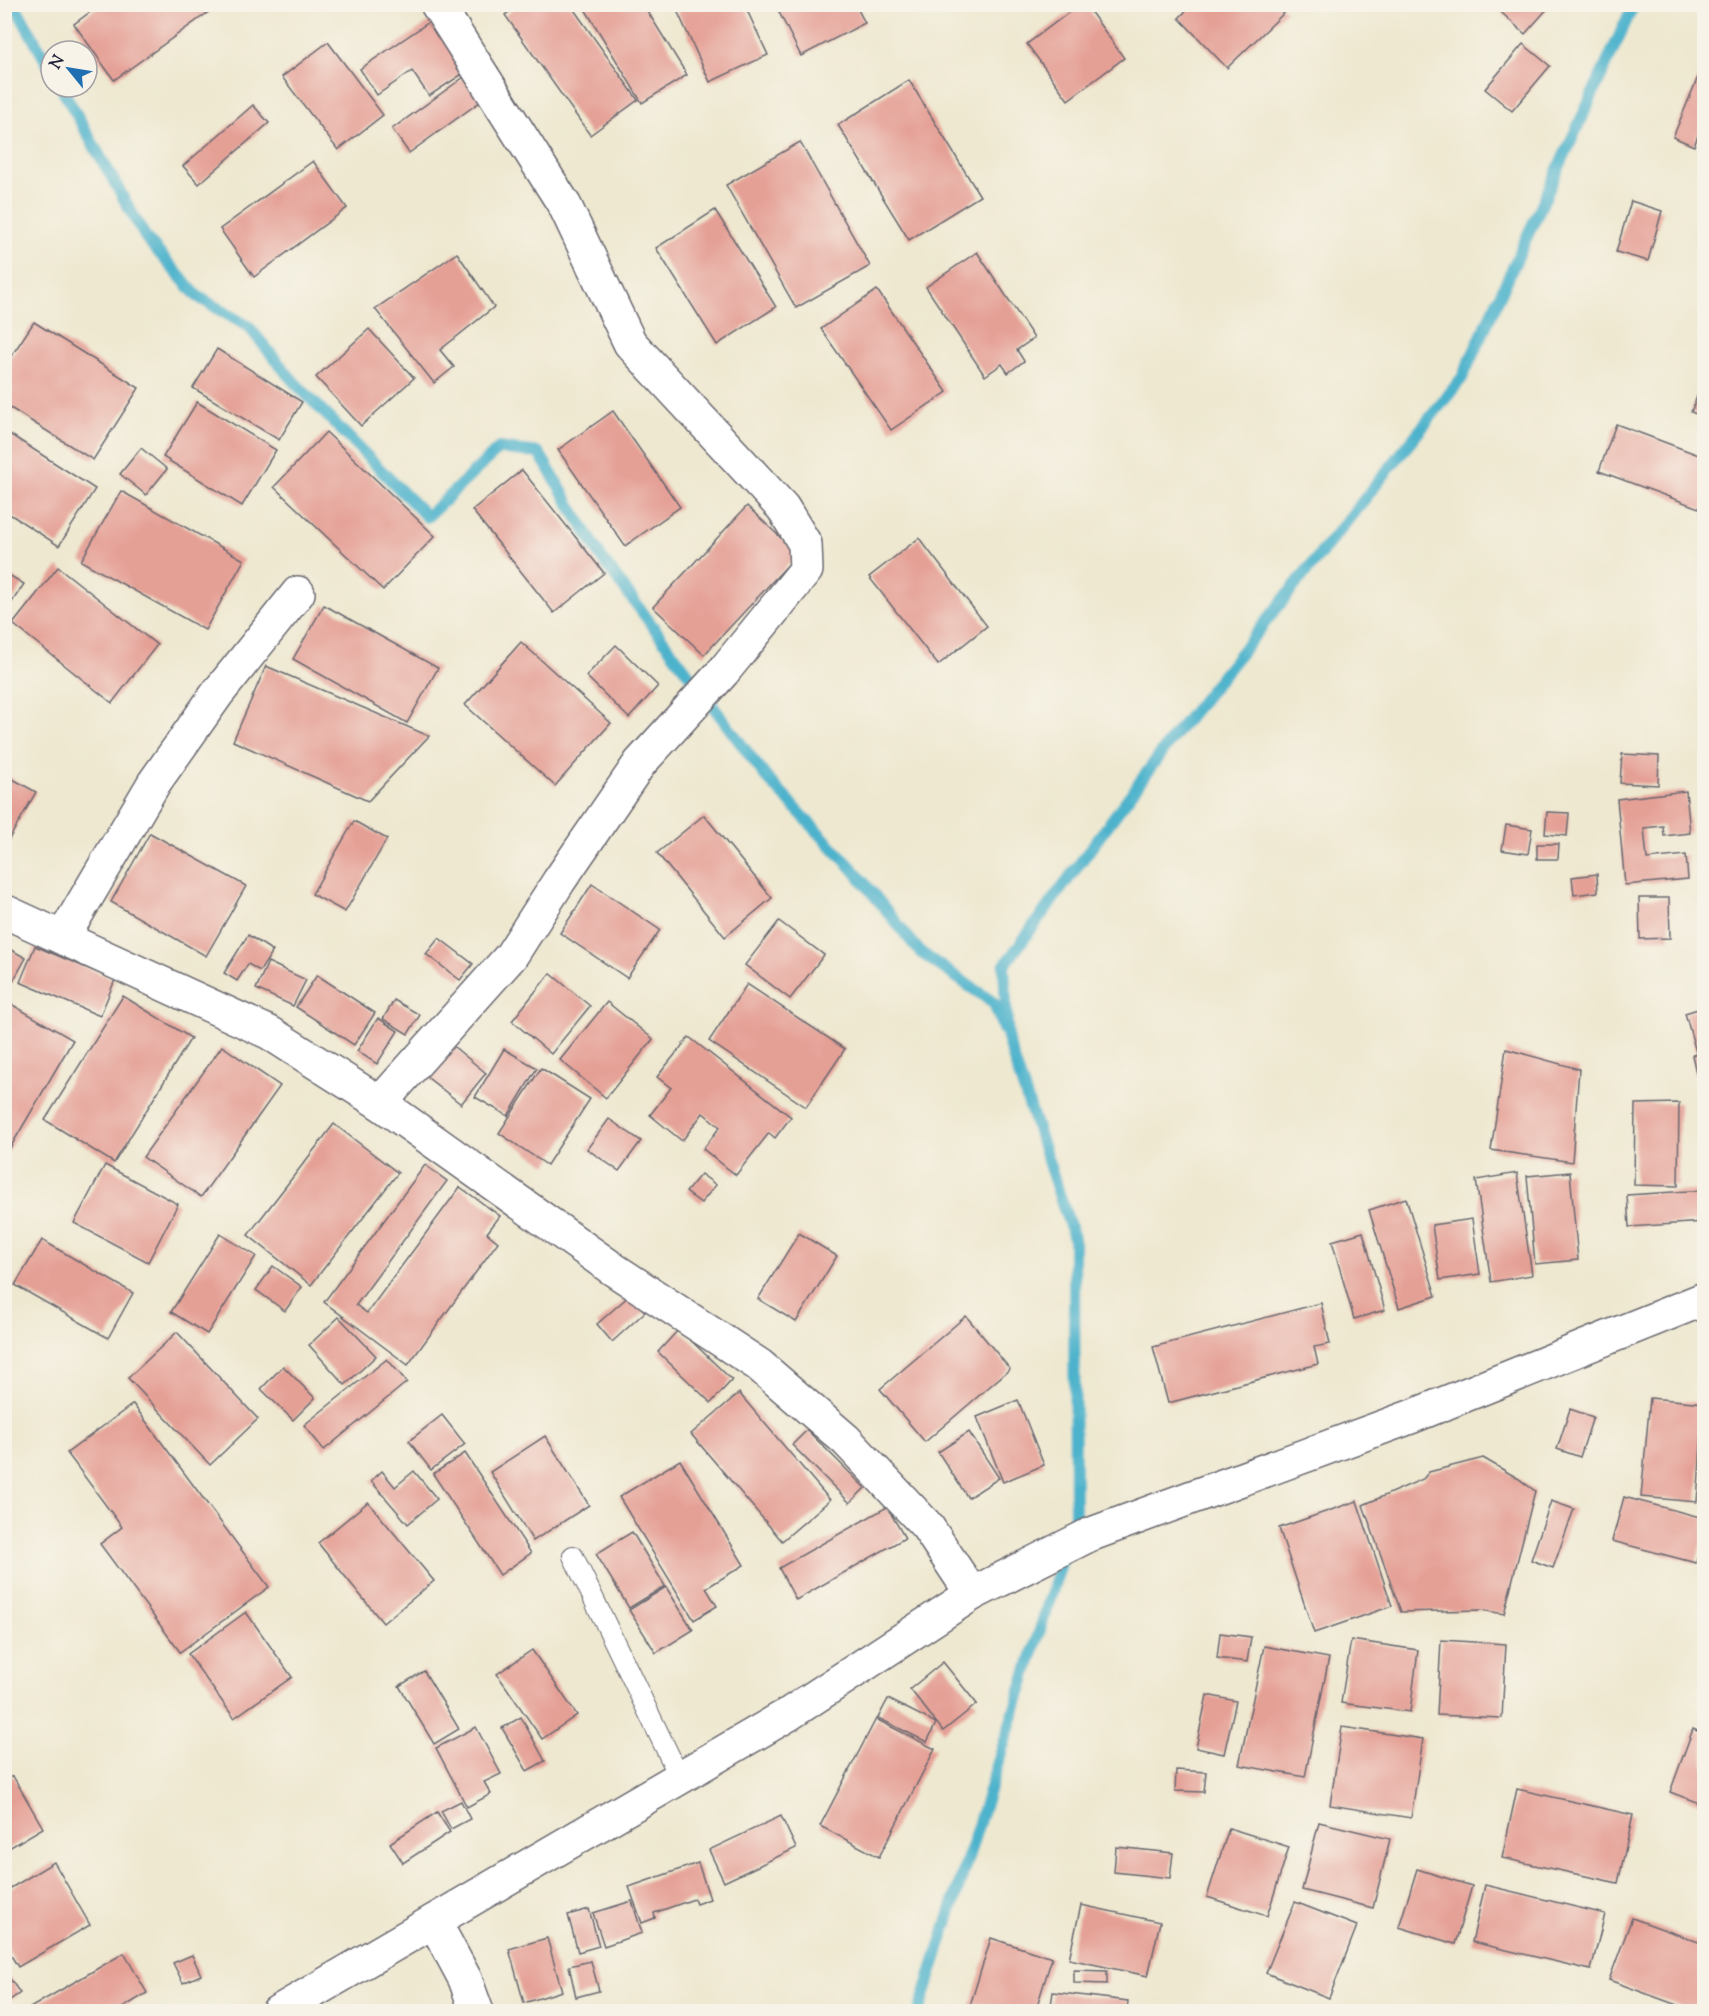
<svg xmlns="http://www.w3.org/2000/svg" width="1709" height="2016" font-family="'Sorts Mill Goudy',serif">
<rect width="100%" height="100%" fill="#f7f3e8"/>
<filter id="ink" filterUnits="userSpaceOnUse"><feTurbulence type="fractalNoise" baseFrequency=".0167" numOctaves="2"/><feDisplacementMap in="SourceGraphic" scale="12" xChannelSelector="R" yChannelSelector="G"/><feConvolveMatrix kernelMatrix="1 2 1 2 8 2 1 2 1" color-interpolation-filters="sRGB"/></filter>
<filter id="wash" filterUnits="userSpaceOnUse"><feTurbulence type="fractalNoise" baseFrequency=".008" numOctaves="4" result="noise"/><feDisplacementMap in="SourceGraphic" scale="24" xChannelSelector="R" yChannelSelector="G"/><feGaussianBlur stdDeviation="1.35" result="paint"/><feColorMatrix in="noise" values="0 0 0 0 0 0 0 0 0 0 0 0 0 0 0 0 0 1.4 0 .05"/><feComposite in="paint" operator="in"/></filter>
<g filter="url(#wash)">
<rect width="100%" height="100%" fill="#eee8d0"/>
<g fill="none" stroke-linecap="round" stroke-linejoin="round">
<g stroke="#4db3cc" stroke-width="12">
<polyline points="14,4 51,70"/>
<polyline points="61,87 146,238 197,296 249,327 294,382 427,517 499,448 539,453 603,560 766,777 853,869 920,952 994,1003 1003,1029"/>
<polyline points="919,2012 1075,1519 1074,1238 1008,1042 1004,966 1173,737 1462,378 1634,4"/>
</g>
</g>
<g id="blocks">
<g fill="#e5a096">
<polygon points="101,4 211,4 214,8 114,80 74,24"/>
<polygon points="520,4 570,4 638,100 590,135 505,15"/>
<polygon points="582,4 643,4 687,75 642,103"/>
<polygon points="674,4 744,4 768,55 710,82"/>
<polygon points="775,4 855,4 865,23 801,56"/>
<polygon points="1080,4 1085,4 1124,58 1068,100 1027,44"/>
<polygon points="1193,4 1279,4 1286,11 1227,68 1179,18"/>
<polygon points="1492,4 1546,4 1549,7 1525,34"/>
<polygon points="435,18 470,69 429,96 412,71 377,95 360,69"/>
<polygon points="328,42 383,115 338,150 282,77"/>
<polygon points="1523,44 1550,66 1512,111 1485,89"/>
<polygon points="464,77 481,101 409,153 392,129"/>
<polygon points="1698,77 1704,80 1704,120 1694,146 1673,137"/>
<polygon points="909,80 980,196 909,240 838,125"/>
<polygon points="253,105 269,123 199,184 183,166"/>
<polygon points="800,142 870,266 796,308 726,185"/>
<polygon points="313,161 347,208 254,277 220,229"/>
<polygon points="1631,201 1662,211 1648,261 1616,252"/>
<polygon points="715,210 776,307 717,345 656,248"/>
<polygon points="977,252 1034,338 1017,350 1024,361 1008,373 1002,364 985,376 926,287"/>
<polygon points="457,253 494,307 440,350 454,367 434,383 375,309"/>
<polygon points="877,290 947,392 891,430 821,329"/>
<polygon points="34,322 139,388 93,460 4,404 4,367"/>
<polygon points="369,329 414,378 361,426 316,377"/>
<polygon points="217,349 302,402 279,440 193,388"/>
<polygon points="1704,378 1704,417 1691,412"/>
<polygon points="197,402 276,450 242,506 163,457"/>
<polygon points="613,411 680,507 625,546 558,450"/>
<polygon points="1616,424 1704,457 1704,510 1599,471"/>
<polygon points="5,431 95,489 59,546 5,511"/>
<polygon points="326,432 435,536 383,590 274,487"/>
<polygon points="141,448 167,469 146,495 120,474"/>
<polygon points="522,470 604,573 554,613 472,510"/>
<polygon points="121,491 244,560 205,630 81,561"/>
<polygon points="747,506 798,554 704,655 653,607"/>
<polygon points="919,538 987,626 938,665 869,577"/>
<polygon points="58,567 157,645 112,703 13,624"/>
<polygon points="4,572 24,584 4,614"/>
<polygon points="324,605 438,668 407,723 293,659"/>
<polygon points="521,642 611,723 555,786 465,705"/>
<polygon points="616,645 658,686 629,718 586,676"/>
<polygon points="266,666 429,736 368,801 233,741"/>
<polygon points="1622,754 1659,756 1658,785 1620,783"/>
<polygon points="4,774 36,792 4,848"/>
<polygon points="1686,791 1690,833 1664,836 1663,826 1644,828 1647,859 1686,855 1688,879 1625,885 1617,799"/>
<polygon points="1547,812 1569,813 1567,836 1545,834"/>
<polygon points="704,815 772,898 725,937 657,853"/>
<polygon points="354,821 387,839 345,912 312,894"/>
<polygon points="1506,825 1532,829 1528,854 1502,850"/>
<polygon points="150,833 246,886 206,956 111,902"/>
<polygon points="1537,844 1559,844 1558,859 1537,859"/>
<polygon points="1597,874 1598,892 1574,895 1572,877"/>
<polygon points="592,884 660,930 627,978 560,933"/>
<polygon points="1639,898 1669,898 1670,938 1640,939"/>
<polygon points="779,921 824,955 790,999 745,965"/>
<polygon points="248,935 273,951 260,971 248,964 237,981 224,973"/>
<polygon points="439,938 473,964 460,980 426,954"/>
<polygon points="4,946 26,958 4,997"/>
<polygon points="35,946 115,980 100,1016 20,982"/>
<polygon points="268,962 306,980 293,1006 256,989"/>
<polygon points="550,973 590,1006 551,1054 512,1021"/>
<polygon points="317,975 375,1013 354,1045 296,1007"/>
<polygon points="747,984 845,1049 806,1107 709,1041"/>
<polygon points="123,996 191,1038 114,1163 45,1120"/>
<polygon points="394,1000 420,1015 408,1034 383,1019"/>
<polygon points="607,1002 653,1039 606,1098 560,1060"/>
<polygon points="11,1004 73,1040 6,1155 4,1154 4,1016"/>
<polygon points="1704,1007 1704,1050 1696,1052 1685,1013"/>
<polygon points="378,1018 398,1031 377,1064 357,1051"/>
<polygon points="689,1037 791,1117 775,1138 769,1133 736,1175 703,1149 720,1127 703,1113 682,1141 650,1115 671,1088 657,1077"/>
<polygon points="448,1042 486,1073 461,1104 423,1074"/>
<polygon points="222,1046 280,1086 201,1197 143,1157"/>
<polygon points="504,1049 537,1068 508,1116 475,1097"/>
<polygon points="1506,1049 1579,1069 1572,1162 1491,1150"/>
<polygon points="1704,1052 1704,1081 1698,1082 1692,1055"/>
<polygon points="541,1068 590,1099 547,1165 499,1133"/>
<polygon points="1679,1103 1678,1186 1634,1185 1635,1104"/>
<polygon points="609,1119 641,1141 619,1171 587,1149"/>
<polygon points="334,1124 398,1173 311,1285 248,1235"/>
<polygon points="105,1165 178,1204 148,1262 74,1223"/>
<polygon points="425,1165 447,1181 356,1305 367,1313 460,1187 500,1216 487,1233 498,1242 408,1365 324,1302"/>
<polygon points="1570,1172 1578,1260 1535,1264 1527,1176"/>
<polygon points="1517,1173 1532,1275 1491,1282 1476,1180"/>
<polygon points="701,1174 716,1185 701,1203 686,1192"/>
<polygon points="1704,1190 1704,1222 1629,1227 1627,1195"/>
<polygon points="1406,1198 1436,1296 1399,1308 1369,1210"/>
<polygon points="1472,1219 1480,1274 1440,1280 1432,1225"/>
<polygon points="1363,1232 1385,1310 1354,1319 1332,1241"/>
<polygon points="799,1233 837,1256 796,1322 758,1299"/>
<polygon points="220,1234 256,1256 207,1334 171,1312"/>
<polygon points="42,1240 133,1293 108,1338 15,1285"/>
<polygon points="273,1266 302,1287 285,1311 256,1290"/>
<polygon points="630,1295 645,1312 612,1342 597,1324"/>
<polygon points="1321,1303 1330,1344 1314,1347 1318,1364 1168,1403 1153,1347"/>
<polygon points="966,1316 1010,1369 925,1442 880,1389"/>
<polygon points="339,1317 376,1356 345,1385 309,1345"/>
<polygon points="679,1329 732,1380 711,1403 658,1352"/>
<polygon points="177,1332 258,1419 210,1465 128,1378"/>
<polygon points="387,1359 407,1382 324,1450 304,1425"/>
<polygon points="283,1366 315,1398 293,1420 261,1389"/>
<polygon points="739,1393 830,1500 782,1541 691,1434"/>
<polygon points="1650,1398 1704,1403 1697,1502 1641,1497"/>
<polygon points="1018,1400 1044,1465 1003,1482 977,1417"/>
<polygon points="133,1404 269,1587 180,1652 100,1544 122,1527 67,1453"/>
<polygon points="1570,1409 1593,1417 1580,1457 1557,1449"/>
<polygon points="442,1415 465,1444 431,1470 409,1441"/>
<polygon points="807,1430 865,1488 850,1503 792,1445"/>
<polygon points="969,1432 999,1478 968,1498 938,1452"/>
<polygon points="545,1436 589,1505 533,1541 490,1472"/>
<polygon points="465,1453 531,1553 500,1575 433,1474"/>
<polygon points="1483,1458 1519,1479 1535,1491 1504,1614 1481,1610 1401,1612 1363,1505 1423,1479 1429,1472"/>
<polygon points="680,1460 744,1565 706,1588 717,1606 694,1620 619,1497"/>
<polygon points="382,1471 395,1487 414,1471 437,1499 408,1524 371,1481"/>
<polygon points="1624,1497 1704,1518 1704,1531 1696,1563 1612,1541"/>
<polygon points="1357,1501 1392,1606 1314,1633 1279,1528"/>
<polygon points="1551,1501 1574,1509 1553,1568 1531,1560"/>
<polygon points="368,1502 434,1581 383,1623 318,1543"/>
<polygon points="887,1507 905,1538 796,1600 779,1568"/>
<polygon points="632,1532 665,1586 629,1608 596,1554"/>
<polygon points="666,1587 693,1630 656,1653 629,1610"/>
<polygon points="246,1612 292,1677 234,1718 188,1654"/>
<polygon points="1220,1633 1251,1637 1247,1662 1217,1658"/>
<polygon points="1351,1640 1418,1650 1410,1712 1341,1703"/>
<polygon points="1441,1640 1506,1644 1502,1718 1437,1715"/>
<polygon points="1264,1646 1329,1658 1305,1777 1239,1765"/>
<polygon points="532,1650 577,1715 542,1739 497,1674"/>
<polygon points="943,1662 977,1704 943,1731 910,1689"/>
<polygon points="424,1671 459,1729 434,1744 399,1686"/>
<polygon points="1207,1695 1236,1701 1224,1754 1196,1748"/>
<polygon points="888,1699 936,1723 927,1742 878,1718"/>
<polygon points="521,1717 545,1761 527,1771 502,1728"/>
<polygon points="876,1719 935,1749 879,1857 820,1826"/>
<polygon points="476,1727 501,1774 484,1782 491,1794 467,1807 436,1748"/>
<polygon points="1342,1727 1423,1739 1411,1818 1330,1805"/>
<polygon points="1693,1729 1704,1734 1704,1805 1670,1792"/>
<polygon points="1176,1770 1206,1772 1204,1792 1175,1791"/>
<polygon points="13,1776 43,1828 4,1851 4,1780"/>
<polygon points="1517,1789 1633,1815 1618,1883 1502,1858"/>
<polygon points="461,1801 470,1819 451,1829 441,1811"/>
<polygon points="437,1812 450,1832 403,1863 390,1843"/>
<polygon points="781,1816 796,1848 724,1882 709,1850"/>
<polygon points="1319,1822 1390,1839 1373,1908 1302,1890"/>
<polygon points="1229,1828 1289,1847 1267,1916 1207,1897"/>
<polygon points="1116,1847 1173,1853 1170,1878 1114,1872"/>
<polygon points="54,1862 90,1925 18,1967 4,1944 4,1892"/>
<polygon points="698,1863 710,1899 696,1904 694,1899 654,1913 655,1918 642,1923 629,1887"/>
<polygon points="1417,1869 1472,1886 1455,1944 1399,1927"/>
<polygon points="1485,1885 1605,1914 1591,1970 1472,1942"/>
<polygon points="632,1901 642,1933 604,1946 593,1913"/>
<polygon points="1295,1902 1357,1926 1329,1998 1266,1973"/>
<polygon points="1081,1905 1160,1922 1148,1976 1069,1959"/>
<polygon points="589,1909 599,1946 578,1952 568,1915"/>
<polygon points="1632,1918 1704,1944 1704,2012 1696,2012 1609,1980"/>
<polygon points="547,1938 562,1991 524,2003 509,1949"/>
<polygon points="991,1938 1052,1958 1035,2012 968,2012"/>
<polygon points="124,1953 147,1993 116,2012 23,2012"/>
<polygon points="192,1955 201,1975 183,1983 173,1963"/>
<polygon points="591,1961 599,1991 576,1997 569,1966"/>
<polygon points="4,1970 20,1993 4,2004"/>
<polygon points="1074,1970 1107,1971 1107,1984 1074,1983"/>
<polygon points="1053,1992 1128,2001 1127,2012 1050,2012"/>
</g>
</g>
</g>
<g filter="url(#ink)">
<use href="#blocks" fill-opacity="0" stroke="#69676f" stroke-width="1.5"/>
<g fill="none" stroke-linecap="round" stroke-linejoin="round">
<g stroke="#69676f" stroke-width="22">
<polyline id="service" points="573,1556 680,1778"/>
</g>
<g stroke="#69676f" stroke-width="36">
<g id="minor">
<polyline points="4,911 270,1033 380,1103 613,1269 759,1365 846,1440 927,1526 972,1594"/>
<polyline points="63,937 154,783 217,694 298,593"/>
<polyline points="380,1103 511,956 559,881 640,763 723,672 806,570 805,544 783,508 630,343 565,206 437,4"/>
<polyline points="434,1921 465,1979 477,2012"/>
</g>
</g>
<g stroke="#69676f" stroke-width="36">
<polyline id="secondary" points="278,2012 789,1714 972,1594 1089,1535 1413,1416 1704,1299"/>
</g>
<use href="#service" stroke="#fff" stroke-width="20"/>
<use href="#minor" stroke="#fff" stroke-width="33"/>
<use href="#secondary" stroke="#fff" stroke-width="33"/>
</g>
</g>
<rect width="1709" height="2016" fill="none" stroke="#f7f3e8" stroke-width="24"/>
<g transform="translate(69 69) rotate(300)"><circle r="28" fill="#f7f3e8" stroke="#a29fa3" stroke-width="1.5"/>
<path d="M0-4.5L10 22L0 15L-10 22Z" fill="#1f6fb2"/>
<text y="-9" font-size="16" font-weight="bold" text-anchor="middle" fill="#22223b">N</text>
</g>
</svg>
